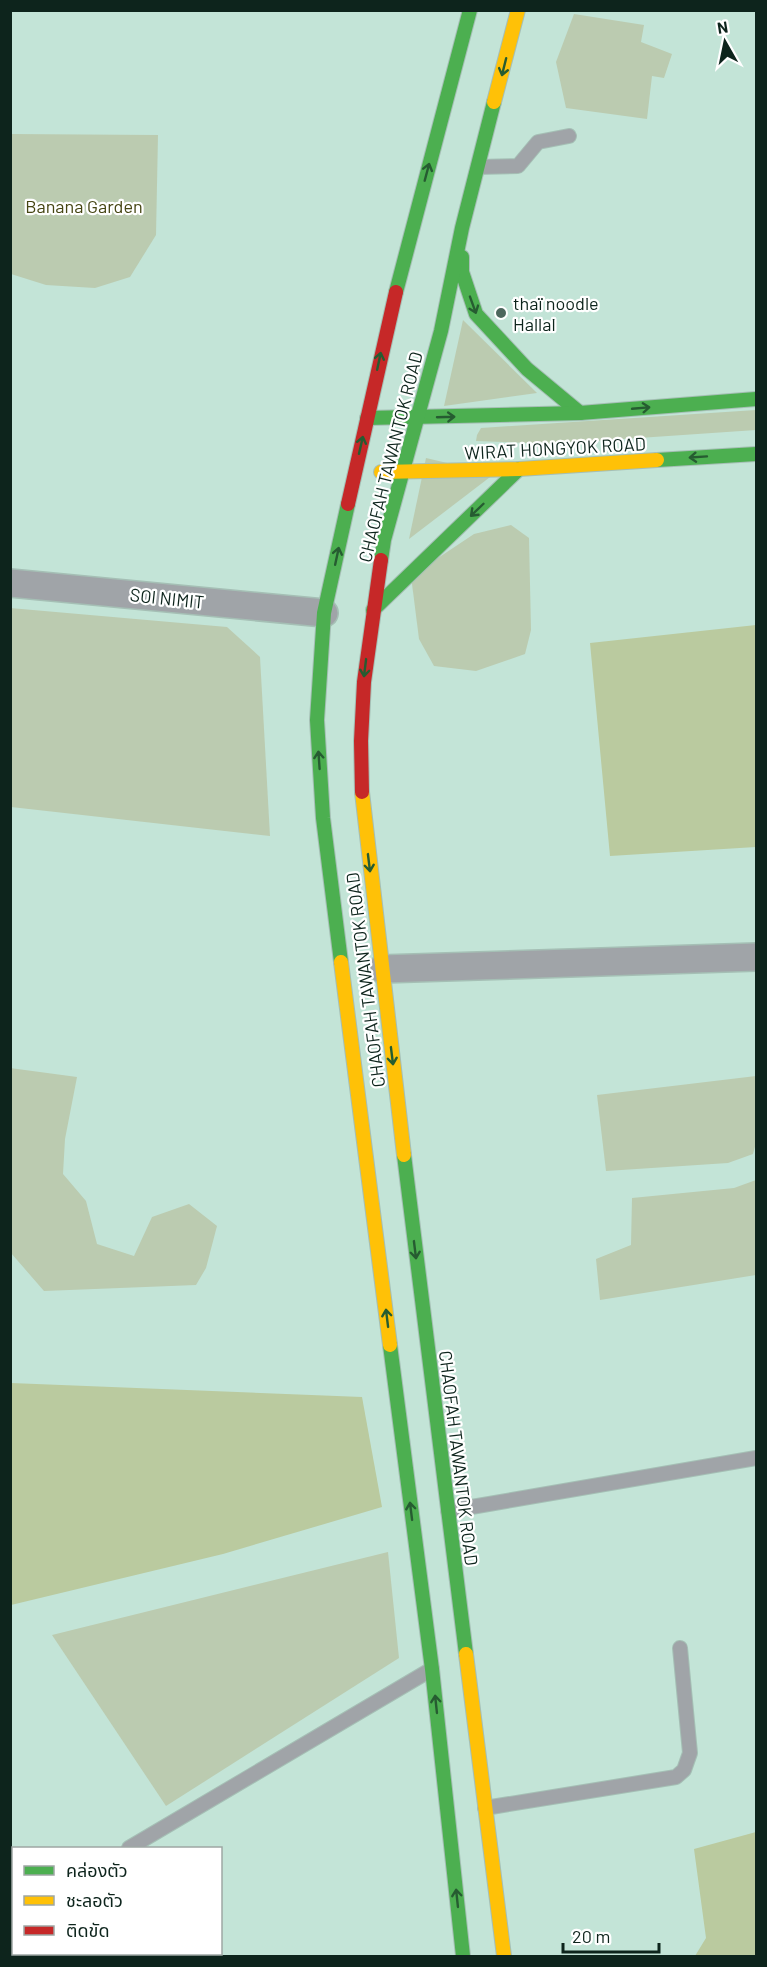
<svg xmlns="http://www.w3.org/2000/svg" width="767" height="1967" font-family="Barlow,'Noto Sans Thai',sans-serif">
<rect width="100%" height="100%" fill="#c3e4d7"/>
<g fill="#bbcbb0">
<polygon points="574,14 644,25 641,42 672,54 664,78 652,76 647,119 566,108 556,62"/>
<polygon points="10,134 158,135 156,235 130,277 95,288 46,285 11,274"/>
<polygon points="463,320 537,393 444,406"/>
<polygon points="756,410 756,430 551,444 476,441 477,435 481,428"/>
<polygon points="426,458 494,474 409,539"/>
<polygon points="511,525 529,538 531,630 525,654 476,671 434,666 419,639 411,576 474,534"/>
<polygon points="10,608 227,627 260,657 270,836 11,807"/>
<polygon points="10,1068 77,1077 65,1139 63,1174 86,1201 97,1244 134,1256 152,1217 189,1204 217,1226 206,1268 196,1285 44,1291 11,1253"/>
<polygon points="756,1076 756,1143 753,1154 728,1163 606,1171 597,1095"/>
<polygon points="756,1180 756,1275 600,1300 596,1259 631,1245 632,1198 734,1188"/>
<polygon points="388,1552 399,1658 166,1806 52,1635"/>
</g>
<g fill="#baca9f">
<polygon points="756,625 756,847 610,856 590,643"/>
<polygon points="11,1383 362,1397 382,1507 223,1554 11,1605"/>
<polygon points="756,1832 756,1956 695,1956 706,1938 694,1849"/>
</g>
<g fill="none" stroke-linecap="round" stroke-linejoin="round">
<g stroke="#a5bfb5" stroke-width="16">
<g id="lane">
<polyline points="478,167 518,166 538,142 569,136"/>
<polyline points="448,1511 756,1458"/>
<polyline points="485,1808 676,1777 684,1770 690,1753 680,1648"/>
<polyline points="129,1848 432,1669"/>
<polyline points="10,1919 14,1917"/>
</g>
</g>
<g stroke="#a5bfb5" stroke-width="30">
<g id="street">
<polyline points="10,583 324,613"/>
<polyline points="382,969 756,957"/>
</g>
</g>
<g stroke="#a5bfb5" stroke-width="16">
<g id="fast">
<polyline points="462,257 462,272 476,314 527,369 580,413"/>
<polyline points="396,292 470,10"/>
<polyline points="367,418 580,413 756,399"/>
<polyline points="657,460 756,454"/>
<polyline points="381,560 384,540 441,331 462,228 494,102"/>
<polyline points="373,610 519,469"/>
<polyline points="341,962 323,818 317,720 324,613 348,504"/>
<polyline points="404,1155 466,1654"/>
<polyline points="390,1345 432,1669 463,1956"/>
</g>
</g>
<g stroke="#a5bfb5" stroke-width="16">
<g id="slow">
<polyline points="494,102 518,10"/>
<polyline points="381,472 519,469 657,460"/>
<polyline points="362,792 404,1155"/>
<polyline points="341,962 390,1345"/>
<polyline points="466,1654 504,1956"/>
</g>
</g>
<g stroke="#a5bfb5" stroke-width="16">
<g id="jam">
<polyline points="348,504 396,292"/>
<polyline points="362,792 361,741 364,682 381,560"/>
</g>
</g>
<use href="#lane" stroke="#a0a4a8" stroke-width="14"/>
<use href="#street" stroke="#a0a4a8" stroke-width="27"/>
<use href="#fast" stroke="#4caf50" stroke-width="14"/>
<use href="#slow" stroke="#ffc107" stroke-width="14"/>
<use href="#jam" stroke="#c62828" stroke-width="14"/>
</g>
<defs><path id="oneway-shaft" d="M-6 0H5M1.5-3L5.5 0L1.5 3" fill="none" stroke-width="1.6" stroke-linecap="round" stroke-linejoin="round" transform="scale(1.5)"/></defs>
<g stroke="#265c31">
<use href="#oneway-shaft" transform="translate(504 67) rotate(104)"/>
<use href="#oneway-shaft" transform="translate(427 172) rotate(-75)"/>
<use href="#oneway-shaft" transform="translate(473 305) rotate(70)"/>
<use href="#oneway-shaft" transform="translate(379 361) rotate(-78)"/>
<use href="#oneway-shaft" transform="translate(641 408) rotate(-5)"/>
<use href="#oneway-shaft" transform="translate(446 417) rotate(-2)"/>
<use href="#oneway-shaft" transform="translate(361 445) rotate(-77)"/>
<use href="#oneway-shaft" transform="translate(698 457) rotate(176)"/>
<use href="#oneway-shaft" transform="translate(477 510) rotate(136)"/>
<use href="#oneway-shaft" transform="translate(337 556) rotate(-78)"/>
<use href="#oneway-shaft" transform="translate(365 668) rotate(97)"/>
<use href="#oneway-shaft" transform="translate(319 760) rotate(-94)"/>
<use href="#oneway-shaft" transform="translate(369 863) rotate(83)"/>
<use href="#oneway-shaft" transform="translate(392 1056) rotate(83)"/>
<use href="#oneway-shaft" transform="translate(415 1250) rotate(83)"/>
<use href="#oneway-shaft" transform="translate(387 1318) rotate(-97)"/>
<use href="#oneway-shaft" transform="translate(411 1511) rotate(-97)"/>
<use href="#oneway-shaft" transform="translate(436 1704) rotate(-96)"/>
<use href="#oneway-shaft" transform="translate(457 1898) rotate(-96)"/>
</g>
<circle fill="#4d675d" stroke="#fff" stroke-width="2" cx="501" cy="313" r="6"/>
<g text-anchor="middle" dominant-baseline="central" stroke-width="4.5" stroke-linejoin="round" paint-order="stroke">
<g font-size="18" fill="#454512" stroke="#fff">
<text x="84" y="206">Banana Garden</text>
</g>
<g font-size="18" fill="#0d241c" stroke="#fff" text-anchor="start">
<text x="513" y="303">thaï noodle<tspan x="513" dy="21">Hallal</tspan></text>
</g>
<g font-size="18" fill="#0d241c" stroke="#fff">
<text transform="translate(555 448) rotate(-3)">WIRAT HONGYOK ROAD</text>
<text transform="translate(390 457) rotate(-76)">CHAOFAH TAWANTOK ROAD</text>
<text transform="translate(167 598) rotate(6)">SOI NIMIT</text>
<text transform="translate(365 980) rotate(-97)">CHAOFAH TAWANTOK ROAD</text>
<text transform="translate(459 1458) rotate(83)">CHAOFAH TAWANTOK ROAD</text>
</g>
</g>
<rect width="767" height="1967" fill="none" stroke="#0d241c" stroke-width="24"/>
<rect x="12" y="1847" width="210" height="108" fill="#ffffff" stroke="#9ea7a4" stroke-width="1.5"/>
<rect x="24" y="1866" width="30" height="9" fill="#4caf50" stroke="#9ea7a4" stroke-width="1.5"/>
<text x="66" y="1877" font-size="18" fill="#0d241c">คล่องตัว</text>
<rect x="24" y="1896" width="30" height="9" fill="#ffc107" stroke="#9ea7a4" stroke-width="1.5"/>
<text x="66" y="1907" font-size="18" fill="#0d241c">ชะลอตัว</text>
<rect x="24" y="1926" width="30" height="9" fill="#c62828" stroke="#9ea7a4" stroke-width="1.5"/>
<text x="66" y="1937" font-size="18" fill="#0d241c">ติดขัด</text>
<g transform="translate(725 42) rotate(351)" stroke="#ffffff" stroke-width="4.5" paint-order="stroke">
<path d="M0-4.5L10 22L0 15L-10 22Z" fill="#0d241c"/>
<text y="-9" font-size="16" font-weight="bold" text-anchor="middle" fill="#0d241c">N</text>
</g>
<path d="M563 1943v9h96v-9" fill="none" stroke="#0d241c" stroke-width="3"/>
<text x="572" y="1943" font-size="18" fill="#0d241c" stroke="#ffffff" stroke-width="4.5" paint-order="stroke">20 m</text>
</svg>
